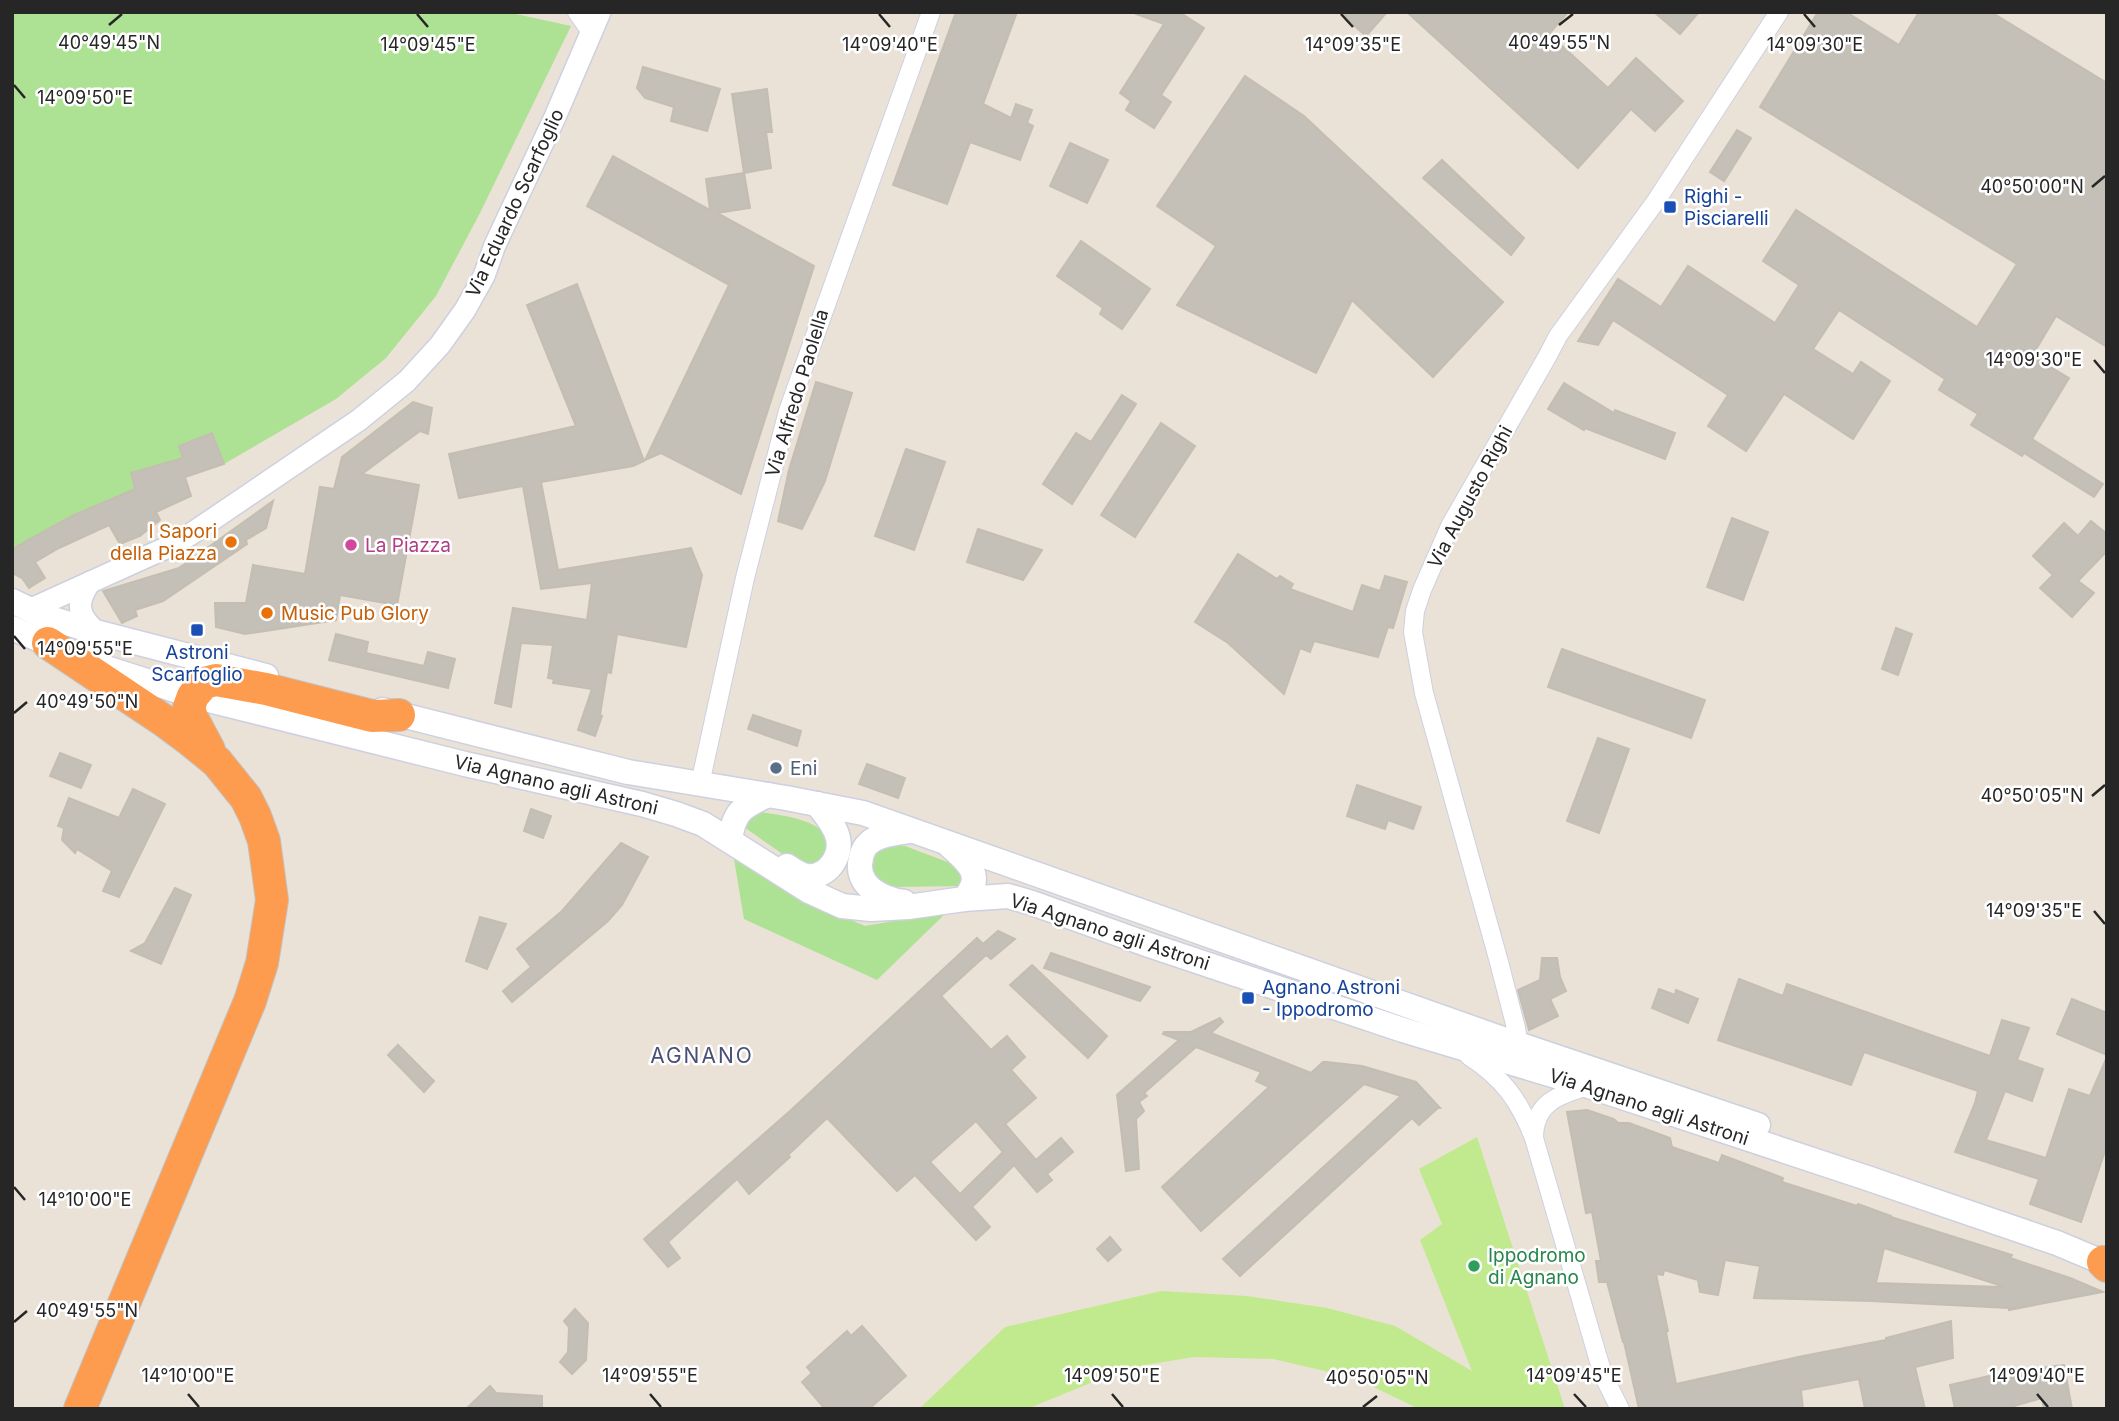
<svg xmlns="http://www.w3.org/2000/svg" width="2119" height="1421" font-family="Inter,sans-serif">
<rect width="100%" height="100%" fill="#eae2d7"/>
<g fill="#ade193">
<polygon points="12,12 515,12 516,14 571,26 480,213 436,296 386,358 336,399 224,464 212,433 180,446 183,458 131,473 135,489 72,516 19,546 12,546"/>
<path d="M755 811C775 815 828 818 829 845 829 849 827 853 826 857L815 864H797L741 825Z"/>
<path d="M887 844 905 846 958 866 967 886 890 887 874 878C870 859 869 854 887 844Z"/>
<polygon points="734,859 806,901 865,926 947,912 877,980 744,919"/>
</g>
<polygon fill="#c1e98e" points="1477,1137 1565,1409 1419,1409 1355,1378 1273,1359 1194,1357 1127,1368 1027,1409 919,1409 1005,1327 1161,1291 1247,1296 1327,1308 1395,1326 1472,1371 1420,1240 1442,1224 1419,1169"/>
<g fill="#c4bfb7" stroke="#c4beb2" stroke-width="2" fill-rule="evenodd">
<polygon points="956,12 1017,12 983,104 1011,118 1016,104 1032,110 1027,123 1033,126 1020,160 970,142 947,204 893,185"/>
<polygon points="1137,12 1179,12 1204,28 1161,95 1171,102 1154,128 1126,110 1131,101 1120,93 1164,24 1136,14"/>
<polygon points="1339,12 1387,12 1366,36"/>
<polygon points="1407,12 1568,12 1549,34 1608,88 1636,58 1683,101 1655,131 1631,109 1578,168"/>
<polygon points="1654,12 1699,12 1680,34"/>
<polygon points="1818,12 1846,12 1899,45 1919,12 1991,12 2107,83 2107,347 2056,316 2032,356 2069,378 2032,439 2103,484 2094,497 2024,453 2022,456 1971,425 1978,414 1939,390 1945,379 1839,310 1813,349 1853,374 1861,362 1890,381 1853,439 1784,394 1746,451 1708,426 1728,395 1613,320 1598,345 1578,341 1618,279 1661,307 1688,266 1775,323 1799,285 1763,261 1796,210 1977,327 2017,264 1760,107"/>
<polygon points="643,67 720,89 707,131 671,121 674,107 645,98 637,88"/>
<polygon points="1245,76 1304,116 1503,302 1433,377 1352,300 1316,373 1177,305 1216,246 1157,206"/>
<polygon points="767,89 772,132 766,132 771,168 744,173 732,94"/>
<polygon points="1737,130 1751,138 1724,181 1710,172"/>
<polygon points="1070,143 1108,160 1087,203 1050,186"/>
<polygon points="613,156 710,210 706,179 744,173 750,208 717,213 814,266 741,494 661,453 645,460 729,285 587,206"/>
<polygon points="1442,160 1524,238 1511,255 1423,178"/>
<polygon points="1081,241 1150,289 1122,329 1100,314 1103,308 1057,276"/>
<polygon points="577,284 644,461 633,466 541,482 558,570 691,548 702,575 686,647 617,634 611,673 607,672 600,715 602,716 595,736 578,730 592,689 553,683 554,679 548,678 553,645 521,643 511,707 495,703 513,608 587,620 592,583 541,589 523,486 459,498 449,454 576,426 527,305"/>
<polygon points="816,382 852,393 825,481 802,529 778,521 789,470"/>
<polygon points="1564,383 1614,413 1615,410 1675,433 1665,459 1585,428 1584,430 1548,409"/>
<polygon points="1122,395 1136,404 1072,504 1043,484 1076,433 1091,442"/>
<polygon points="413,402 432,408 428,434 420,431 362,474 419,485 397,605 340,595 336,620 245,634 216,627 215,603 246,603 253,565 305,574 320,487 334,489 342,457"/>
<polygon points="1161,423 1195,446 1135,537 1101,515"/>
<polygon points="212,433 224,464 185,477 191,496 156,512 160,520 140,536 120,544 109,525 59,548 35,562 45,578 29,588 22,578 12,573 12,549 72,516 135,489 131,473 183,458 179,446"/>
<polygon points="906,449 945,462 914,550 875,536"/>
<polygon points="273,501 266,528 246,540 247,544 163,601 135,610 137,616 122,623 103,591 179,568"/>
<polygon points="1732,518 1768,532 1743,600 1707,587"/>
<polygon points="2091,521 2107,534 2107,551 2078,581 2094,593 2072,617 2040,588 2053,575 2033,556 2064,523 2078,536"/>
<polygon points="978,529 1042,550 1023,580 967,562"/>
<polygon points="1238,554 1277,579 1280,576 1293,584 1290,589 1353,612 1362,585 1380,591 1385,576 1407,582 1393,628 1388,627 1378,657 1314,641 1310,652 1300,648 1284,694 1228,643 1195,622"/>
<polygon points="1896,628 1912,634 1898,675 1882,669"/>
<polygon points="336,634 368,642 366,653 424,666 428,652 455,659 448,688 329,660"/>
<polygon points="1562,649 1705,700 1691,738 1548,687"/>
<polygon points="753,715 801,731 797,746 748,729"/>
<polygon points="1598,738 1629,749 1599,833 1567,821"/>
<polygon points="60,753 91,765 81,788 50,776"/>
<polygon points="867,764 905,778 898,798 859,784"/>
<polygon points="1357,785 1421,807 1413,829 1388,820 1385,829 1347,816"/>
<polygon points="133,789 165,804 119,897 103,891 112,871 77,849 75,853 62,840 64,828 58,826 69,798 119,818"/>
<polygon points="531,809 551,816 543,838 524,831"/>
<polygon points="621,843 648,857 622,905 608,921 512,1002 503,991 531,967 517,949 562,911"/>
<polygon points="175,888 191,895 161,964 131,951 145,943"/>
<polygon points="480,917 506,924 487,969 466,961"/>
<path d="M998 931 1015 939 991 959 986 955 941 996 991 1050 1007 1036 1025 1057 1011 1070 1036 1098 1005 1124 1036 1160 1061 1138 1073 1152 1047 1174 1052 1180 1037 1192 1014 1165 972 1207 990 1227 976 1240 915 1175 897 1191 827 1118 788 1155 790 1157 749 1194 737 1179 668 1242 680 1258 668 1267 644 1239 790 1111 977 938 983 944ZM976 1121 1003 1152 960 1194 930 1162Z"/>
<polygon points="1051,953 1150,987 1140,1001 1044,968"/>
<polygon points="1542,958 1557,958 1560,977 1566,991 1550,999 1558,1016 1529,1030 1518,990 1540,980"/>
<polygon points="1032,965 1107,1036 1088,1058 1010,985"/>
<polygon points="1739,979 1783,996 1787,984 1990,1056 2002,1020 2029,1028 2017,1060 2043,1069 2032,1101 2005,1091 1986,1140 2046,1158 2069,1089 2090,1096 2107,1057 2107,1145 2081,1222 2030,1204 2039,1179 1955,1152 1975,1103 1978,1091 1864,1052 1851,1085 1718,1040"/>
<polygon points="1659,989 1675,995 1676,990 1698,999 1688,1023 1652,1008"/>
<polygon points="2072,999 2107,1013 2107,1055 2057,1034"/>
<polygon points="1220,1018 1223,1022 1211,1033 1311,1073 1323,1062 1327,1062 1362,1066 1416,1082 1440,1108 1438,1108 1419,1125 1412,1118 1240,1276 1223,1259 1401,1096 1364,1084 1201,1231 1162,1187 1269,1087 1256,1081 1261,1072 1196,1047 1144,1093 1147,1096 1139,1102 1144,1111 1136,1119 1139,1169 1126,1171 1117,1095 1179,1040 1163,1034 1164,1032 1191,1032"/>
<polygon points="398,1045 434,1081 424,1092 388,1055"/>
<path d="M1587 1110 1614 1119 1618 1123H1629L1670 1138 1672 1147 1719 1163 1722 1155 1783 1178 1782 1182 1857 1206 1858 1204 1891 1216V1217L2012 1255 2010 1258 2070 1278 2103 1292 2009 1310V1308L1871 1301 1754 1298 1760 1266 1725 1260 1718 1295 1700 1292 1698 1280 1664 1270 1663 1275 1656 1274 1668 1331 1666 1332 1676 1384 1803 1356 1886 1340V1338L1951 1321 1953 1358 1915 1367 1925 1409H1865L1859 1379 1801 1390 1803 1409H1639L1624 1342H1623L1607 1282H1599L1596 1261H1601L1592 1212 1586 1213 1567 1112ZM1884 1248 2002 1286V1287L1876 1283Z"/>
<polygon points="1110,1237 1121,1250 1108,1261 1097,1249"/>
<polygon points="575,1309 588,1323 586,1360 572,1374 560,1362 568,1352 569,1327 564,1321"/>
<polygon points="862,1326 906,1376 869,1409 825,1409 802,1382 812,1373 807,1367 847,1331 851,1336"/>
<polygon points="2064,1365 2072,1409 2044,1409 2042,1398 2004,1409 1955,1409 1950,1385 2006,1372"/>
<polygon points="490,1386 496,1393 542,1396 542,1409 466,1409"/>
</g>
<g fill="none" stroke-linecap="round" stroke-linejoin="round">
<g stroke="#cdd0e0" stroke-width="20">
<g id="minor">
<polyline points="577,12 591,32"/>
<polyline points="700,784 745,578 788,411 931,12"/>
<polyline points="1520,1053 1516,1028 1499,962 1424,693 1413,632 1415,611 1422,590 1450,526 1547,357 1558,336 1656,201 1779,12"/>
<path d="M1469 1056C1503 1078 1519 1100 1534 1138L1598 1358 1604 1377 1620 1409"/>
<path d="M1534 1138C1534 1103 1558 1095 1588 1086"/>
</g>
</g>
<g stroke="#cdd0e0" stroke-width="24">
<g id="tertiary">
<path d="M90 582C75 604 78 615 96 632"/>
<polyline points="29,610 168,547 191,534 359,420 407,381 440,345 465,310 484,276 495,245 555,117 600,12"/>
</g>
</g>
<g stroke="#cdd0e0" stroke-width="27">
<g id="secondary">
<polyline points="12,601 43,616 96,632 266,676"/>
<polyline points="12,628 106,668 197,697 465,764 642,804 676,814 703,824 809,891 842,906 871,909 908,907 964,899 1008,896 1032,903 1149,945 1403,1030 1589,1086 1867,1178 2057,1243 2107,1264"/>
<polyline points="382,710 628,772 786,798 863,813 1497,1037 1758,1125"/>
<path d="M730 840C734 810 743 807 768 795"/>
<path d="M950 846C969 863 985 876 964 899"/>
<path d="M787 866C793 870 800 875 807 876 828 878 842 856 838 838 835 825 825 814 817 804"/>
<path d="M904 902C881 899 854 885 861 858 862 853 864 847 869 843 879 834 897 833 910 831"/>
</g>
</g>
<g stroke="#c2c2c2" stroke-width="34">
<g id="motorway">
<polyline points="48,643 163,720 190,740 217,762 246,798 255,816 264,841 272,900 262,963 250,1001 80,1409"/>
<polyline points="209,750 192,718 189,707 193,696 204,683 216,680 266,689 372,716 399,715"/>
<polyline points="2103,1262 2107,1266"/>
</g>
</g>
<use href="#minor" stroke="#fff" stroke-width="18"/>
<use href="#tertiary" stroke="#fff" stroke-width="21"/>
<use href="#secondary" stroke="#fff" stroke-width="24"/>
<use href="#motorway" stroke="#fd9c4f" stroke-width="32"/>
</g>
<path fill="none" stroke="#262626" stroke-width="2.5" d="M417 14 428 27M879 14 890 27M1341 14 1353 27M1804 14 1815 27M109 25 122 14M1559 25 1573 14M14 85 25 98M2092 187 2105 176M2094 360 2105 373M14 636 25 649M14 713 27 702M2092 796 2105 785M2094 911 2105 924M14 1187 25 1200M14 1322 27 1311M188 1394 199 1407M650 1394 661 1407M1112 1394 1123 1407M1574 1394 1586 1407M2037 1394 2048 1407M1363 1407 1377 1396"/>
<g fill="#1a4fb4" stroke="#fff" stroke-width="2.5">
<rect x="1663" y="200" width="14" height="14" rx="3.5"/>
<rect x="190" y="623" width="14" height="14" rx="3.5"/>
<rect x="1241" y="991" width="14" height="14" rx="3.5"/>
</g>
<g fill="#e8710a" stroke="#fff" stroke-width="2.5">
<circle cx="231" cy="542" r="7"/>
<circle cx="267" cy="613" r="7"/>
</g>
<circle fill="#d1479c" stroke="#fff" stroke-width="2.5" cx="351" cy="545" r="7"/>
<circle fill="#5c6f8a" stroke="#fff" stroke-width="2.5" cx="776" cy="768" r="7"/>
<circle fill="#2e9e5b" stroke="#fff" stroke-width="2.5" cx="1474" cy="1266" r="7"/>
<g text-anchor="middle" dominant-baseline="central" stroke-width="5" stroke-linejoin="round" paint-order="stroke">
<g font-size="19" fill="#164399" stroke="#fff" text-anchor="start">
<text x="1684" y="196">Righi -<tspan x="1684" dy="22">Pisciarelli</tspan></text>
<text x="197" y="652" text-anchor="middle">Astroni<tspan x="197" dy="22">Scarfoglio</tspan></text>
<text x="1262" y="987">Agnano Astroni<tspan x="1262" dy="22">- Ippodromo</tspan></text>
</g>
<g font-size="19" fill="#262626" stroke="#fff">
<text transform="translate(515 203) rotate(-65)">Via Eduardo Scarfoglio</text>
<text transform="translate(797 393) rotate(-73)">Via Alfredo Paolella</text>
<text transform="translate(1470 497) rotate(-62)">Via Augusto Righi</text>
<text transform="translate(556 785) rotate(13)">Via Agnano agli Astroni</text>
<text transform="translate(1110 932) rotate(18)">Via Agnano agli Astroni</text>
<text transform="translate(1649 1107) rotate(18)">Via Agnano agli Astroni</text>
</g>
<g font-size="19" fill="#c56008" stroke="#fff" text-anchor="end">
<text x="217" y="531">I Sapori<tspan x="217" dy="22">della Piazza</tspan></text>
<text x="281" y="613" text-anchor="start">Music Pub Glory</text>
</g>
<g font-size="19" fill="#b23c85" stroke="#fff" text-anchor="start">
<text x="365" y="545">La Piazza</text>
</g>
<g font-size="19" fill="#4e5e75" stroke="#fff" text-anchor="start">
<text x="790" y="768">Eni</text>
</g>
<g font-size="19" fill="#27864d" stroke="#fff" text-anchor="start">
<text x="1488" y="1255">Ippodromo<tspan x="1488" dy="22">di Agnano</tspan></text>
</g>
<g font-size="21" letter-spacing="2" fill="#485076" stroke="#fff">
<text x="702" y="1055">AGNANO</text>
</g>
</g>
<g font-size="18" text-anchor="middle" fill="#262626" stroke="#fff" stroke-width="5" stroke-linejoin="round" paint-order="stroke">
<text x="109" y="49">40°49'45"N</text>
<text x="1559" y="49">40°49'55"N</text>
<text x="428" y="51">14°09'45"E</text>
<text x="890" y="51">14°09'40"E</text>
<text x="1353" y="51">14°09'35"E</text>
<text x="1815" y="51">14°09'30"E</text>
<text x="85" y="104">14°09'50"E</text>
<text x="2032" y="193">40°50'00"N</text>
<text x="2034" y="366">14°09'30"E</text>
<text x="85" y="655">14°09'55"E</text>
<text x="87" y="708">40°49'50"N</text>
<text x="2032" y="802">40°50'05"N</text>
<text x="2034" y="917">14°09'35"E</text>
<text x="85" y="1206">14°10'00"E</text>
<text x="87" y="1317">40°49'55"N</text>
<text x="188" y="1382">14°10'00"E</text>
<text x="650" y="1382">14°09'55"E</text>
<text x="1112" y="1382">14°09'50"E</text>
<text x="1574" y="1382">14°09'45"E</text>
<text x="2037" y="1382">14°09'40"E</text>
<text x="1377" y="1384">40°50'05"N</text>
</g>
<rect width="2119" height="1421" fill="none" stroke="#262626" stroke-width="28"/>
</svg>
